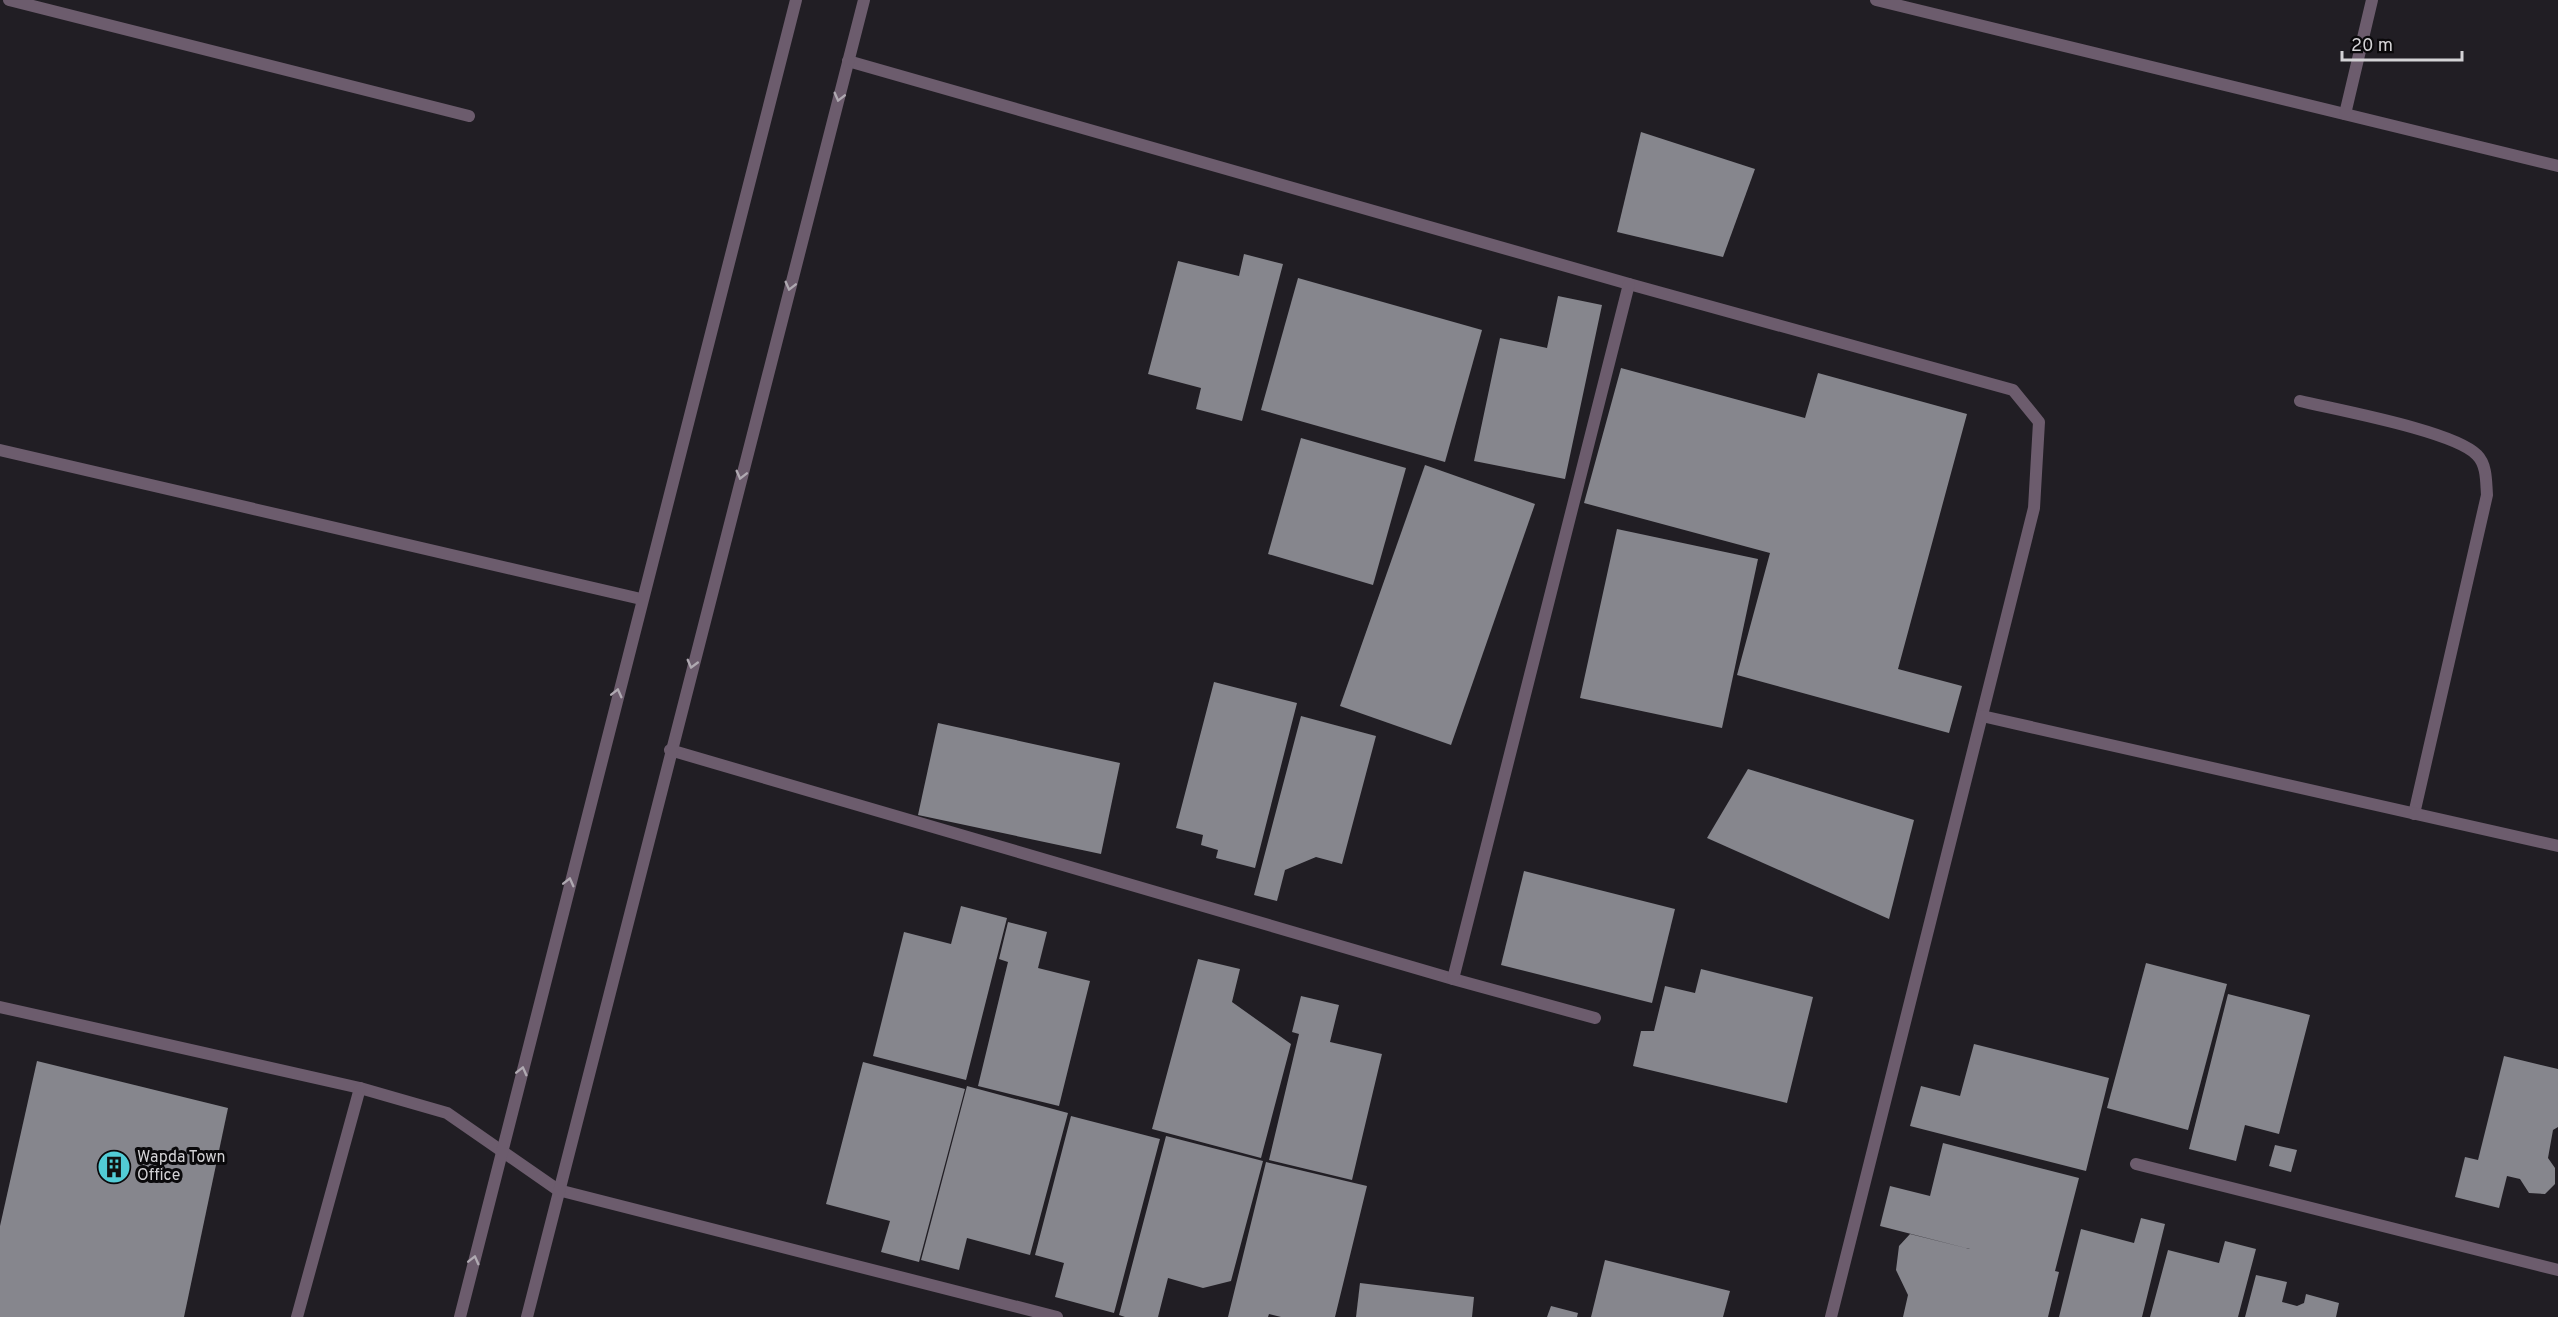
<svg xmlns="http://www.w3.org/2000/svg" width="2558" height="1317" font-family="Overpass,sans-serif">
<rect width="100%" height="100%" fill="#211e24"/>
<g fill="#86868d">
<polygon points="1641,132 1755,169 1723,257 1617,232"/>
<polygon points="1244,254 1283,264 1242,421 1196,409 1201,388 1148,374 1178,261 1239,276"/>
<polygon points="1298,278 1482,330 1445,462 1261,410"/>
<polygon points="1558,296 1602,305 1565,479 1474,461 1500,338 1547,348"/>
<polygon points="1621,368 1805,418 1818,373 1967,414 1898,669 1962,686 1949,733 1737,675 1770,553 1584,503"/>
<polygon points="1301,438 1406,468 1373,585 1268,554"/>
<polygon points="1425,465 1535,504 1451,745 1340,706"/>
<polygon points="1617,529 1758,559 1722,728 1580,698"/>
<polygon points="1214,682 1297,703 1255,868 1216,858 1218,850 1201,845 1203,835 1176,828"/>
<polygon points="1301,716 1376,736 1342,864 1316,857 1285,870 1277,901 1254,895"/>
<polygon points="938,723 1120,763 1101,854 918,815"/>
<polygon points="1748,769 1914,820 1889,919 1707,838"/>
<polygon points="1524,871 1675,909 1652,1003 1501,965"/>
<polygon points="961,906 1007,918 966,1080 873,1056 904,932 951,944"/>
<polygon points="1008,922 1047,932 1038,968 1090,981 1059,1106 978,1086 1008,962 999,959"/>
<polygon points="1198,959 1240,969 1232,1002 1291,1044 1261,1158 1152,1129"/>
<polygon points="2146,963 2227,984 2188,1130 2107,1108"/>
<polygon points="1701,969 1813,997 1787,1103 1633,1066 1641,1031 1654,1031 1665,986 1695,993"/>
<polygon points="2228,994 2310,1015 2279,1134 2245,1125 2236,1161 2189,1149"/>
<polygon points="1301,996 1339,1005 1330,1042 1382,1054 1352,1180 1269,1160 1299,1034 1292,1032"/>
<polygon points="1974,1044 2109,1078 2086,1171 1910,1126 1921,1086 1960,1096"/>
<polygon points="2504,1056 2558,1069 2558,1127 2553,1130 2548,1158 2555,1168 2555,1184 2545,1194 2529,1193 2520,1179 2507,1176 2499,1208 2455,1197 2465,1157 2478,1160"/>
<polygon points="37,1061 228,1108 184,1317 0,1317 0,1226"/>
<polygon points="863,1062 965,1089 919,1262 881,1252 890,1221 826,1204"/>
<polygon points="967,1086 1068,1113 1030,1255 967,1238 959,1270 921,1260"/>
<polygon points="1071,1116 1160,1139 1114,1313 1055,1297 1064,1263 1035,1255"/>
<polygon points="1166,1136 1263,1161 1231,1281 1203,1288 1168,1278 1158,1317 1125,1317 1119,1315"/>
<polygon points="1943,1143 2079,1178 2055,1271 2059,1272 2048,1317 1903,1317 1908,1295 1896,1270 1899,1246 1910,1234 1970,1249 1880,1226 1890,1186 1930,1196"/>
<polygon points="2275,1145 2297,1150 2291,1172 2269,1166"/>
<polygon points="1266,1162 1367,1186 1335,1317 1281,1317 1269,1314 1268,1317 1228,1317"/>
<polygon points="2141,1218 2165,1224 2142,1317 2059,1317 2081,1229 2134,1243"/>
<polygon points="2225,1241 2256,1249 2238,1317 2150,1317 2168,1250 2219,1263"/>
<polygon points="1605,1260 1730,1291 1723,1317 1591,1317"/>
<polygon points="2256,1275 2287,1282 2282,1302 2297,1306 2304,1303 2306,1294 2339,1303 2336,1317 2245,1317"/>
<polygon points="1360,1283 1474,1297 1472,1317 1356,1317"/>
<polygon points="1551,1306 1578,1313 1577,1317 1547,1317"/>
</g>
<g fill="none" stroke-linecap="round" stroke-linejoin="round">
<g stroke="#6c5c6d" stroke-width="12">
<polyline points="9,0 469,116"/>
<polyline points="1876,0 2558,166"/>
<polyline points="848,61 1629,284 2013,390 2039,422 2034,508 1831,1317"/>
<polyline points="2345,114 2372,0"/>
<path d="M2300 401C2337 410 2454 431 2477 455 2487 465 2486 482 2487 495L2414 814"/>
<polyline points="0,450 641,599"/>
<polyline points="1982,716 2558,846"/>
<polyline points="670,750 1453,979 1595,1018"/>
<polyline points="1453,979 1629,284"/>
<polyline points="0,1007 360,1088 447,1113 558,1190 1057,1317"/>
<polyline points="2136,1164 2558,1270"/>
<polyline points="297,1317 360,1088"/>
<polyline points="460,1317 796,0"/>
<polyline points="527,1317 864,0"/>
</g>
</g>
<defs><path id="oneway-chevron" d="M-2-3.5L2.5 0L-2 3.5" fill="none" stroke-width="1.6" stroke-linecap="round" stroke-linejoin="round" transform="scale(1.5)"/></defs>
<g stroke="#afa9b1">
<use href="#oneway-chevron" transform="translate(839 97) rotate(104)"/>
<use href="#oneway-chevron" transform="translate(790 286) rotate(104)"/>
<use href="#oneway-chevron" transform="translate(741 475) rotate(104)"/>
<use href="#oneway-chevron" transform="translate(692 664) rotate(105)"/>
<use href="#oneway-chevron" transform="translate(617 693) rotate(-76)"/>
<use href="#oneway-chevron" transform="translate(569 882) rotate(-76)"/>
<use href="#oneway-chevron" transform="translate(522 1071) rotate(-76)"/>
<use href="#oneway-chevron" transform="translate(474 1260) rotate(-76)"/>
</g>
<defs>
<g id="building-disc" transform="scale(1.725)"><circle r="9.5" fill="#52ccd6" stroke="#0a090b"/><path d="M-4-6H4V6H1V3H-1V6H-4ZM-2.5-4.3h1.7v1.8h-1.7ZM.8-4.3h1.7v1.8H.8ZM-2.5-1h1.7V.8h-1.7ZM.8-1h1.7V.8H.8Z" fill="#111"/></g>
</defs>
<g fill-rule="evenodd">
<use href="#building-disc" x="114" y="1167"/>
</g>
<g text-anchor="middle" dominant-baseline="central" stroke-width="6" stroke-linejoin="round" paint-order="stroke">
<g font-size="16" fill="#d3d2d5" stroke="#0a090b" text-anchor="start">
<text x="137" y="1158">Wapda Town<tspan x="137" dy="18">Office</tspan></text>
</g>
</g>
<path d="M2342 51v9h120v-9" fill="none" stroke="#d3d2d5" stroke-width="3"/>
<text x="2351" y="51" font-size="18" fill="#d3d2d5" stroke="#0a090b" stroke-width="4.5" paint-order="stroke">20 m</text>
</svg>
